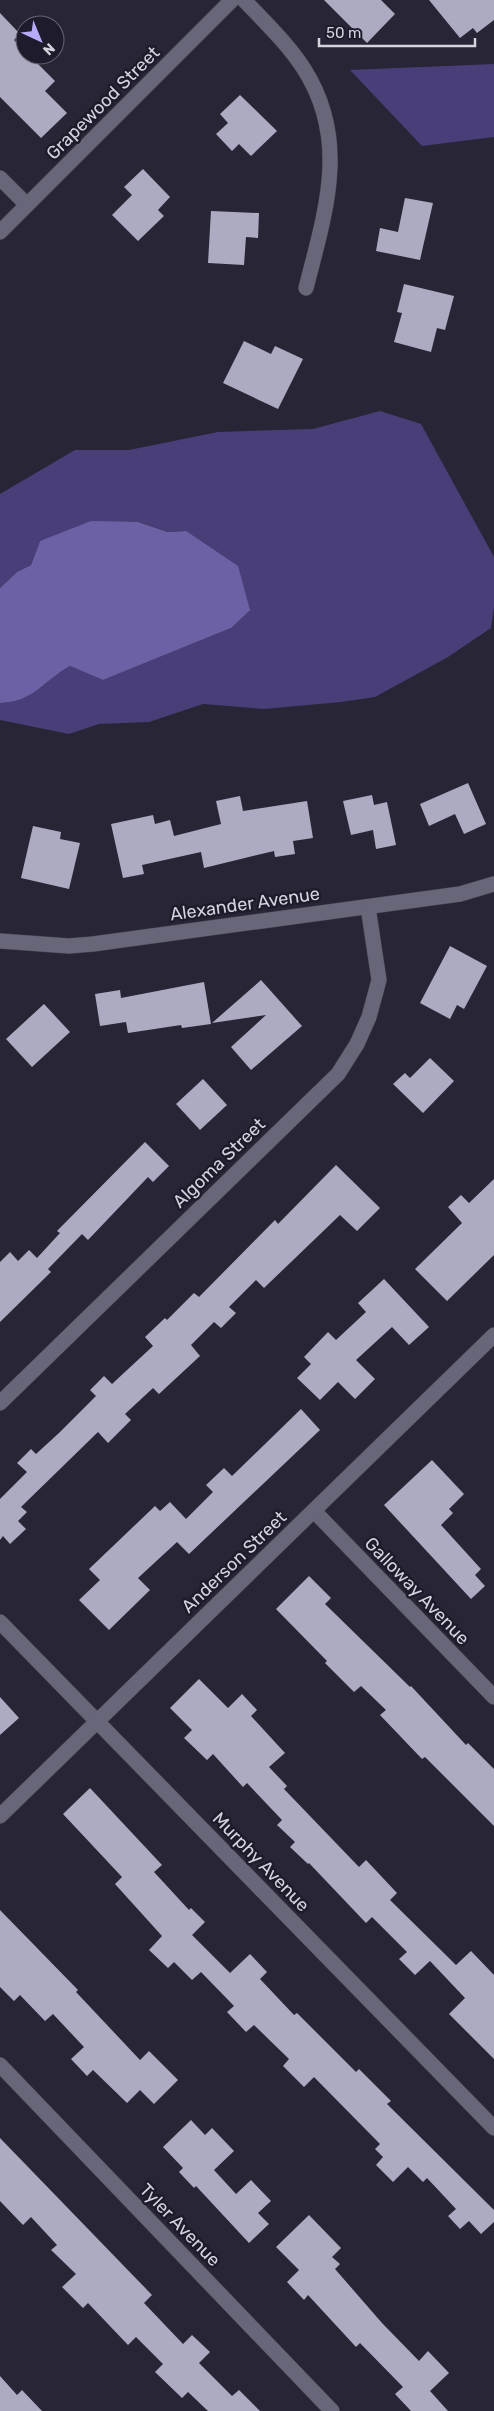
<svg xmlns="http://www.w3.org/2000/svg" width="494" height="2411" font-family="Rubik,sans-serif">
<rect width="100%" height="100%" fill="#282536"/>
<g fill="#4a3e78">
<polygon points="494,64 494,137 422,146 350,70"/>
<path d="M380 411 421 424 494 557V607L491 628 448 657 375 697 341 702 264 709 203 704 149 722 99 724 69 734 0 720V703C34 702 43 681 70 666L103 680 231 628 186 531 169 532 138 522 117 523 40 541 31 565 17 572 0 588V494L75 450H129L218 432 313 429Z"/>
</g>
<path fill="#6d61a6" d="M91 521 138 522 168 532 186 531 238 566 250 610 231 628 103 680 70 666C43 681 34 702 0 703V588L17 572 31 565 40 541Z"/>
<g fill="#adabc1">
<polygon points="324,0 381,0 395,14 367,43"/>
<polygon points="429,0 494,0 494,20 477,33 473,28 460,38"/>
<polygon points="0,13 20,34 14,40 25,51 25,55 29,55 55,81 45,91 67,113 41,138 0,97"/>
<polygon points="240,95 277,131 251,156 239,144 232,151 216,134 228,123 220,114"/>
<polygon points="143,169 170,197 158,210 164,216 138,241 112,215 132,195 124,187"/>
<polygon points="405,198 433,203 420,260 376,251 380,228 398,232"/>
<polygon points="211,211 259,213 258,238 246,237 244,265 208,263"/>
<polygon points="404,284 454,296 445,330 437,328 431,352 394,342 402,313 397,312"/>
<polygon points="244,341 271,354 275,346 303,359 278,409 223,383"/>
<polygon points="468,783 486,824 464,834 455,814 429,826 420,804"/>
<polygon points="372,795 374,805 387,802 396,845 376,849 373,830 351,835 343,801"/>
<polygon points="240,796 243,811 307,801 313,838 293,841 295,854 275,857 274,851 204,868 201,852 142,865 144,874 123,878 111,824 153,815 155,824 170,820 174,836 221,824 216,801"/>
<polygon points="33,826 61,832 60,839 80,843 69,889 21,878"/>
<polygon points="450,946 487,966 464,1009 457,1005 450,1019 420,1003"/>
<polygon points="261,980 302,1026 251,1070 231,1047 266,1015 212,1023"/>
<polygon points="204,982 211,1024 182,1028 181,1025 128,1033 126,1022 100,1026 95,994 120,990 121,998"/>
<polygon points="44,1004 70,1032 32,1067 6,1039"/>
<polygon points="430,1058 454,1081 423,1113 393,1084 405,1073 410,1078"/>
<polygon points="203,1079 227,1105 200,1130 176,1104"/>
<polygon points="145,1142 169,1166 153,1182 148,1177 88,1240 82,1234 48,1269 51,1272 0,1322 0,1262 10,1252 18,1261 29,1250 37,1258 60,1233 57,1231"/>
<polygon points="336,1165 380,1208 357,1231 340,1215 264,1288 256,1280 229,1307 236,1313 221,1328 214,1322 191,1345 200,1356 159,1394 153,1388 125,1414 131,1420 108,1443 98,1432 21,1507 27,1512 18,1521 26,1529 10,1544 3,1536 0,1540 0,1499 27,1472 17,1463 31,1449 36,1454 59,1433 96,1396 90,1390 104,1376 112,1384 153,1346 145,1337 165,1318 167,1320 194,1293 199,1297 275,1220 278,1224"/>
<polygon points="494,1179 494,1255 447,1301 415,1269 462,1223 448,1207 461,1195 469,1203"/>
<polygon points="384,1279 429,1327 409,1345 392,1327 356,1360 375,1379 355,1399 338,1382 320,1400 297,1378 311,1364 304,1357 328,1332 336,1340 366,1312 358,1303"/>
<polygon points="301,1409 320,1430 189,1554 177,1542 138,1578 150,1590 109,1630 79,1600 100,1580 89,1569 155,1506 160,1511 170,1502 186,1519 213,1492 206,1485 224,1468 232,1476"/>
<polygon points="432,1460 464,1494 449,1509 453,1513 441,1525 481,1569 475,1575 485,1586 471,1599 384,1505"/>
<polygon points="309,1576 331,1598 325,1604 410,1687 411,1686 466,1745 468,1743 494,1769 494,1826 425,1757 422,1759 380,1715 386,1710 361,1686 354,1692 325,1663 327,1661 276,1609"/>
<polygon points="199,1679 228,1708 242,1694 257,1710 251,1716 285,1753 269,1767 287,1786 284,1789 359,1867 366,1860 397,1893 390,1900 456,1965 471,1951 494,1975 494,2059 449,2014 465,1998 430,1961 415,1975 399,1959 407,1952 372,1917 366,1923 309,1863 308,1864 290,1847 295,1842 277,1825 282,1820 247,1783 243,1787 213,1754 207,1760 184,1738 192,1730 170,1708"/>
<polygon points="0,1697 19,1718 0,1735"/>
<polygon points="90,1788 162,1865 154,1872 189,1910 191,1908 205,1922 192,1935 230,1973 250,1954 267,1972 260,1979 294,2015 297,2013 356,2072 359,2069 391,2101 387,2104 494,2210 494,2222 481,2234 469,2221 460,2229 448,2216 456,2209 427,2178 423,2182 408,2167 393,2182 376,2165 383,2157 375,2149 380,2144 314,2077 304,2087 283,2066 289,2059 254,2025 246,2032 227,2012 234,2006 201,1972 192,1980 174,1962 168,1968 149,1950 162,1936 115,1884 122,1877 63,1814"/>
<polygon points="0,1910 78,1990 76,1992 140,2060 149,2051 178,2080 154,2104 140,2090 127,2103 93,2070 87,2076 71,2059 84,2047 53,2014 45,2021 20,1995 14,2001 0,1987"/>
<polygon points="191,2120 205,2135 212,2128 234,2151 214,2170 236,2194 251,2180 271,2201 258,2213 269,2224 249,2243 196,2186 194,2188 179,2172 183,2168 163,2147"/>
<polygon points="0,2138 152,2295 144,2303 183,2344 192,2335 210,2352 199,2363 232,2396 239,2390 260,2411 208,2411 188,2392 182,2398 155,2372 163,2364 136,2337 128,2345 88,2303 83,2308 62,2287 76,2274 51,2250 57,2245 31,2217 23,2225 0,2201"/>
<polygon points="309,2215 341,2248 332,2257 340,2264 335,2269 382,2323 419,2361 428,2351 449,2373 430,2391 448,2411 411,2411 395,2394 403,2387 360,2343 356,2347 308,2295 304,2300 287,2282 299,2270 276,2247"/>
<polygon points="0,2376 17,2395 22,2390 42,2411 0,2411"/>
</g>
<g fill="none" stroke-linecap="round" stroke-linejoin="round">
<g stroke="#44414f" stroke-width="16">
<g id="street">
<path d="M244 0C265 22 288 44 304 69 350 141 325 213 306 288"/>
<polyline points="0,178 27,205"/>
<polyline points="0,232 232,0"/>
<polyline points="0,941 69,946 93,944 460,894 494,884"/>
<polyline points="0,1403 338,1074 357,1044 369,1017 379,980 368,907"/>
<polyline points="314,1511 494,1697"/>
<polyline points="0,1622 494,2128"/>
<polyline points="0,1816 494,1335"/>
<polyline points="0,2065 332,2411"/>
</g>
</g>
<use href="#street" stroke="#686679" stroke-width="15"/>
</g>
<g text-anchor="middle" dominant-baseline="central" stroke-width="5" stroke-linejoin="round" paint-order="stroke">
<g font-size="18" fill="#d4d3de" stroke="#1e1c2c">
<text transform="translate(103 103) rotate(-45)">Grapewood Street</text>
<text transform="translate(245 904) rotate(-8)">Alexander Avenue</text>
<text transform="translate(219 1163) rotate(-44)">Algoma Street</text>
<text transform="translate(234 1562) rotate(-44)">Anderson Street</text>
<text transform="translate(417 1591) rotate(46)">Galloway Avenue</text>
<text transform="translate(261 1862) rotate(46)">Murphy Avenue</text>
<text transform="translate(180 2225) rotate(46)">Tyler Avenue</text>
</g>
</g>
<g transform="translate(40 40) rotate(136)"><circle r="24" fill="#1e1c2c" stroke="#676573"/>
<path d="M0-4L9 19L0 12L-9 19Z" fill="#b7abf8"/>
<text y="-8" font-size="14" font-weight="bold" text-anchor="middle" fill="#d4d3de">N</text>
</g>
<path d="M319 38v8h156v-8" fill="none" stroke="#d4d3de" stroke-width="2.5"/>
<text x="326" y="38" font-size="15" fill="#d4d3de" stroke="#1e1c2c" stroke-width="4" paint-order="stroke">50 m</text>
</svg>
